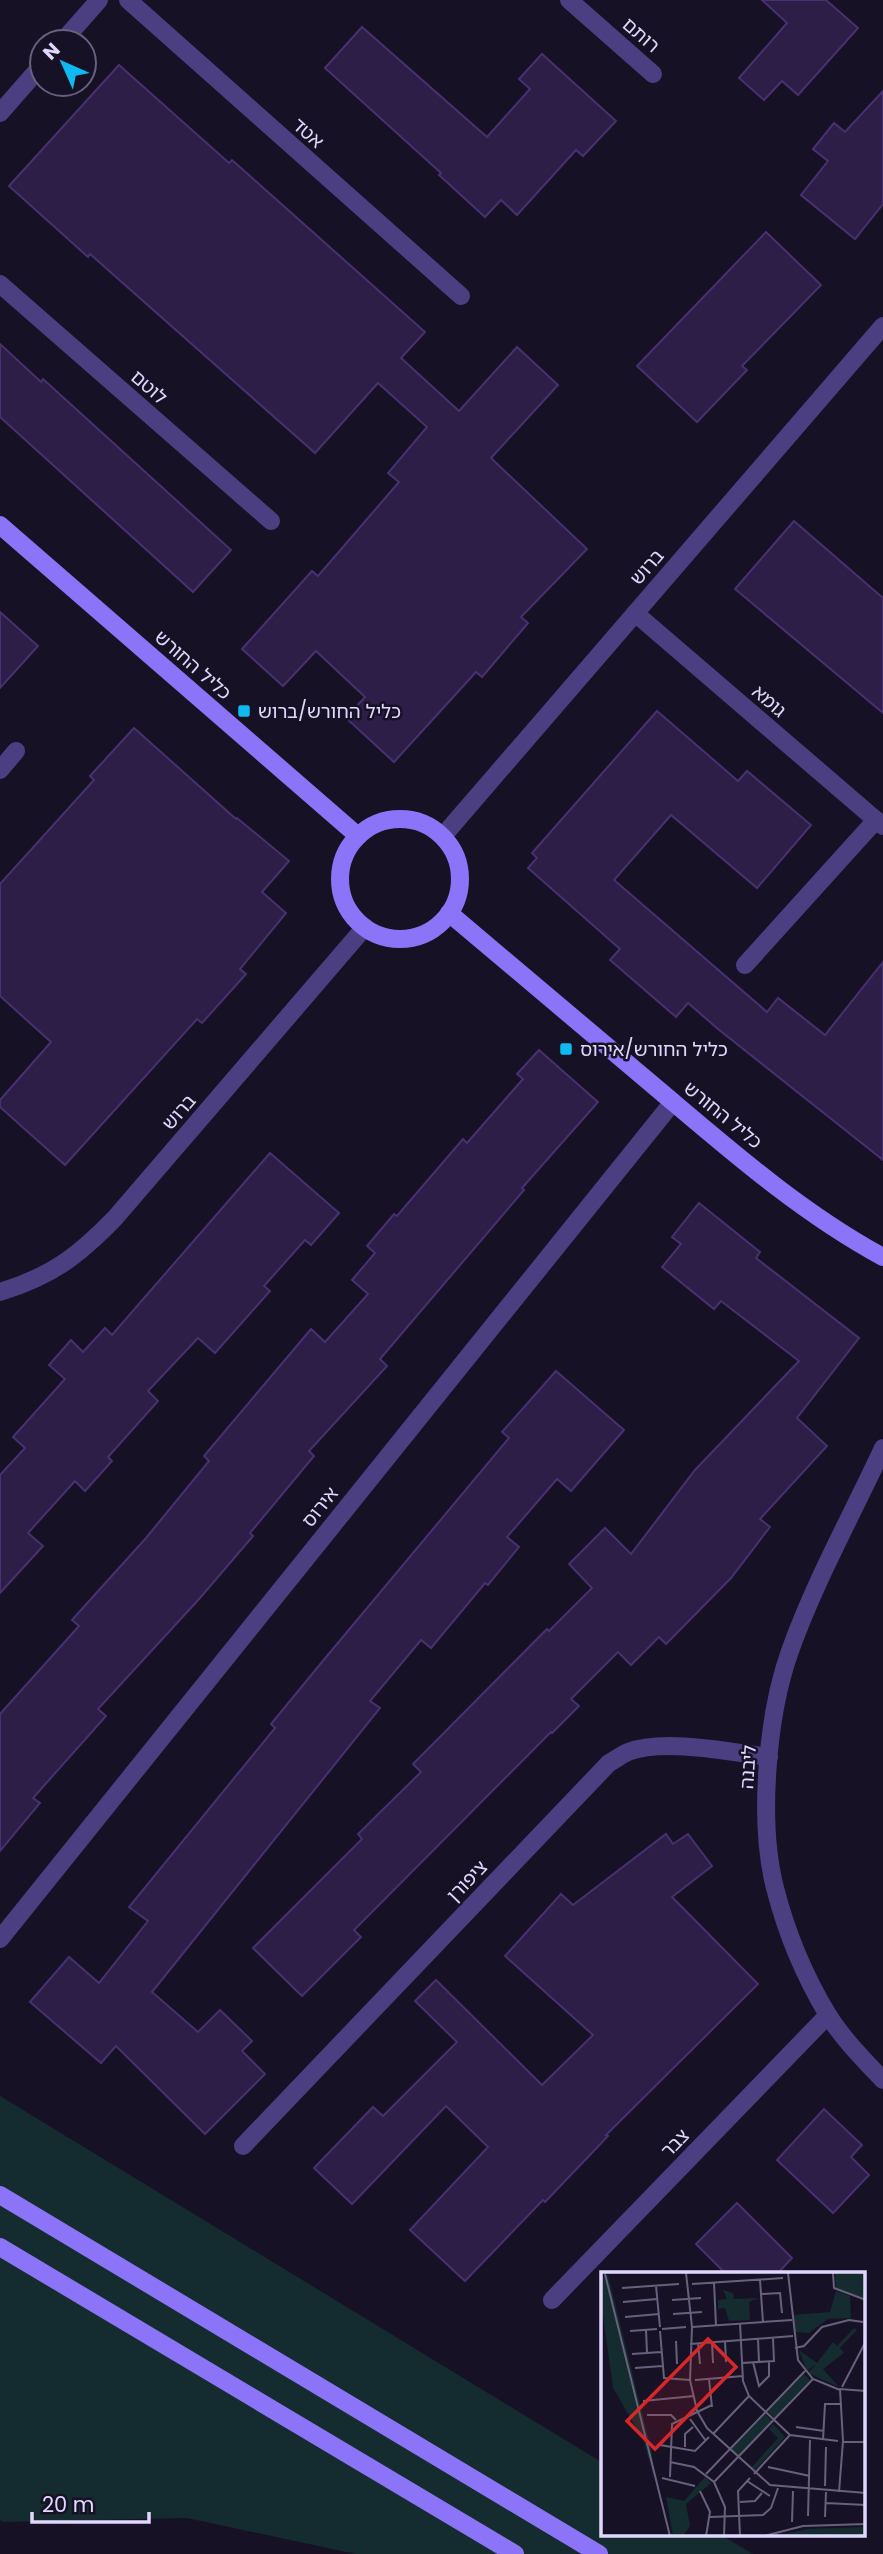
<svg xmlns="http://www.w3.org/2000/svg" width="883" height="2554" font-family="Poppins,'Noto Sans Hebrew',sans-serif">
<rect width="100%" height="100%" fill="#171126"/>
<polygon fill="#142c2f" points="0,2096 603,2463 603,2535 721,2535 753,2554 356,2554 187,2518 3,2522 0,2520"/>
<g fill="#2c1e46" stroke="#473170" stroke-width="2">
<polygon points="762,0 826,0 858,28 798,95 782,81 764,100 739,78 787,23"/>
<polygon points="362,27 487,137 530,89 519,79 542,54 616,121 583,156 576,150 517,215 501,200 485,217 439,175 441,173 325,68"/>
<polygon points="119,65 229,163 232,160 425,332 401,358 459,411 517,347 558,385 491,458 587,549 521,617 528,623 482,677 476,672 394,762 346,718 365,697 316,651 283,686 242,649 312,571 318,576 399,482 388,473 427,427 378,383 315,453 90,254 88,257 9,186"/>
<polygon points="883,91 883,204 855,239 801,195 828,161 813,149 834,123 845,132"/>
<polygon points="766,232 821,285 742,366 747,370 697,422 637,366"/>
<polygon points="0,344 41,382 43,379 231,550 193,592 0,417"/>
<polygon points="794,521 883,598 883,713 735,589"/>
<polygon points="0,612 38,646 0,688"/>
<polygon points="657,711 738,781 747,771 811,825 757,888 671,815 614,880 767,1012 778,998 825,1035 883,962 883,1160 718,1029 688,1003 676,1017 610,960 620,949 528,868 537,858 532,853"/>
<polygon points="134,728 236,819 237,818 289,861 262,892 286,913 240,969 246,974 202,1023 197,1019 65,1165 0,1107 0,1100 51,1042 0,996 0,884 94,780 90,776"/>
<polygon points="539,1050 598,1102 522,1188 524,1190 380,1359 387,1366 309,1451 314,1456 250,1533 253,1536 200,1598 98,1709 106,1716 33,1798 40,1803 0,1851 0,1714 79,1626 72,1620 146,1538 209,1461 204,1456 311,1329 325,1342 368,1294 352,1280 375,1253 367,1246 394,1214 397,1216 463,1139 467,1143 523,1079 517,1074"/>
<polygon points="270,1153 339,1213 311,1245 305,1240 264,1286 270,1291 215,1353 198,1338 148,1391 158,1401 108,1457 112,1461 85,1491 75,1481 28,1533 43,1546 0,1593 0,1475 25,1448 13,1437 65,1379 49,1365 71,1340 83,1352 105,1328 112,1335"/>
<polygon points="699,1203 760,1252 756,1258 859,1338 797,1418 827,1446 760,1519 770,1527 731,1578 666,1644 659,1637 631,1665 618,1652 571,1699 579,1706 552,1733 551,1732 354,1930 361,1937 302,1996 253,1948 362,1839 358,1834 421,1772 413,1764 547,1629 549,1631 592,1588 569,1564 605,1528 631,1554 695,1470 799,1361 721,1301 714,1309 662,1267 681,1244 672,1237"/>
<polygon points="556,1371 624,1430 571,1491 557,1479 507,1537 519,1547 488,1585 485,1583 431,1648 421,1640 370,1701 380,1708 152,1992 198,2032 220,2010 252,2041 242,2051 265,2074 205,2134 116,2046 101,2063 30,2002 69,1957 99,1983 148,1921 129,1907 275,1728 271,1724 322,1662 509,1438 502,1432"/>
<polygon points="666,1834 673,1844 688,1834 712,1866 672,1897 758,1984 606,2135 608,2136 545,2202 543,2200 465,2281 410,2230 488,2147 446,2106 352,2204 314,2168 373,2107 383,2116 457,2042 415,2001 436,1980 542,2085 593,2035 505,1956 561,1894 573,1905"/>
<polygon points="824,2109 862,2145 851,2157 869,2175 833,2213 777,2160"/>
<polygon points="737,2203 792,2258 777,2274 726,2274 696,2244"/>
</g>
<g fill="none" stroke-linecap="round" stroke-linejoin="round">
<g stroke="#4b3f82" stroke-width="18">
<polyline points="128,0 461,296"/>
<polyline points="569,0 653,74"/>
<polyline points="62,42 99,0"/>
<polyline points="0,113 42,65"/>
<polyline points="0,284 271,521"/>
<polyline points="635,613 883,826"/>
<polyline points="0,770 16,751"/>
<polyline points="443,836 883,326"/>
<polyline points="745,965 876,820"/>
<path d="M0 1292C52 1276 78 1256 115 1218L365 927"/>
<path d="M883 1448C852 1515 815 1581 790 1651 767 1715 758 1822 775 1888 786 1931 805 1977 828 2015 843 2039 864 2060 883 2080"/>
<polyline points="0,1939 673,1102"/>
<path d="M243 2146 609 1763C615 1760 621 1755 628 1752 663 1738 731 1752 769 1757"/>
<polyline points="552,2300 828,2015"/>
</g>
<g stroke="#8b74f7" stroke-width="18">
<polyline points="0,525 358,836"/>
<circle cx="400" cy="879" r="60"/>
<path d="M449 913C524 976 599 1039 673 1102 739 1158 807 1216 883 1257"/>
<polyline points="0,2195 599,2554"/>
<polyline points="0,2247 515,2554"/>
</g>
</g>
<g fill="#0fb9f1" stroke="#171126" stroke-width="2.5">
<rect x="237" y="704" width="14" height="14" rx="3.5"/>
<rect x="559" y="1042" width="14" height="14" rx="3.5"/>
</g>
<g text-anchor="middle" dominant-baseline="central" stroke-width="5" stroke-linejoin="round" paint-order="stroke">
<g font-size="19" fill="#e1d8fd" stroke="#171126">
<text transform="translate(641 35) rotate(41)">רותם</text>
<text transform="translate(308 133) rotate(42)">אטד</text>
<text transform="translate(149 387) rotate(41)">לוטם</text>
<text transform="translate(647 567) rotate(-49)">ברוש</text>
<text transform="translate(193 665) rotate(41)">כליל החורש</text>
<text transform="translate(769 701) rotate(41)">גומא</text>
<text transform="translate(179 1112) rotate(-49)">ברוש</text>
<text transform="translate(723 1115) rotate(39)">כליל החורש</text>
<text transform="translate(320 1507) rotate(-51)">אירוס</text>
<text transform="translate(748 1767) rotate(-86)">ליבנה</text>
<text transform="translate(467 1881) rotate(-46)">ציפורן</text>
<text transform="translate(675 2143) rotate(-46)">צבר</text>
</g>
<g font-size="19" fill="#e1d8fd" stroke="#171126" text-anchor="start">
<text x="258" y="711">כליל החורש/ברוש</text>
<text x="580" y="1049">כליל החורש/אירוס</text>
</g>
</g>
<g transform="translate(601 2272)">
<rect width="264" height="264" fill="#171126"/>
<path d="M234 1H264L263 26 235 16ZM7 3 51 181 53 205 42 167 12 116 0 29V5ZM122 18 132 21 133 27 158 26 148 30 149 48 128 49 124 36 117 37V28L126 27ZM235 19 249 24 250 46 227 47 208 61 194 60 191 43 229 40ZM253 56 256 58 239 76 243 81 222 97 238 115 207 101 215 92 206 99 198 78 216 91 232 70 236 74ZM203 102 209 108 173 146 167 139ZM164 142 171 149 137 184 130 177ZM172 152 184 165 155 197 150 196 177 166 168 157ZM104 205 110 211 85 232 89 254 82 264H72L65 225 83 229ZM264 255V264H175L206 257Z" fill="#142c2f"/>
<path fill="none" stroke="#68617c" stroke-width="2" d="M85 1 91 55 89 108 96 139 106 156 169 213 265 221M187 1 197 88 212 107 239 118M232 1 233 16 265 28M4 2 69 264M159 8 162 50M113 11 115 53M91 12 182 6M55 14 59 55M21 16 78 12M160 22 179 21 181 41M71 28 100 26M22 30 56 27M72 42 101 40M24 45 58 42M139 51 142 109 148 124 189 163 237 169M91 55 191 48M61 57 85 55M45 58 46 81M29 59 56 57M59 59 63 106 89 108M157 67 158 90M75 69 76 92M124 69 125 90M111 70 112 91M97 71 99 92M89 72 192 64M194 76 203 74 221 55 248 48 262 50M31 82 60 80M152 90 158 114 168 104V89M141 91 173 89 172 66M34 96 61 94M108 107 111 135M94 108 142 104M241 115 265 69M42 129 93 124M46 143H70L75 148M89 147 105 169M195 155 223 159M112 162 148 124M222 168 224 132H241M242 170H265M59 173 94 179 108 165M84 175V162L92 155M69 190 93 195 113 210 124 235 123 264M167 195 209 204M105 202 204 99M153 202 189 163M69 205 71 152 111 133M61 206 94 214M146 209 169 224M113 210 212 107M224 214 225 175M99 219 109 240 105 264M238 220 242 169 239 117 265 119M139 230 154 229 161 221M225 231 265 233M207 244 209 168M109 245 162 243 170 236 177 216M224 245 225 220M191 250 192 219M139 264 137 219 149 206M163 264 202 254 265 252"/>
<path fill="#d62828" fill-opacity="0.15" stroke="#d62828" stroke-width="3.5" d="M107 67 135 95 54 177 26 149Z"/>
<rect width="264" height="264" fill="none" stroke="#e1d8fd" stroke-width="3.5"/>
</g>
<g transform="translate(63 63) rotate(315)"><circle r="33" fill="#171126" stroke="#68617c" stroke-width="2"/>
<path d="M0-5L12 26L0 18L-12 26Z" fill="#0fb9f1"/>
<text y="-10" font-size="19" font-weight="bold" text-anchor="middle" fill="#e1d8fd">N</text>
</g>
<path d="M32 2512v10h117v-10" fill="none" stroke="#e1d8fd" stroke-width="3.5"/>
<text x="42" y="2512" font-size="21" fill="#e1d8fd" stroke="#171126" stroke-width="5" paint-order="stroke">20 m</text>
</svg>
